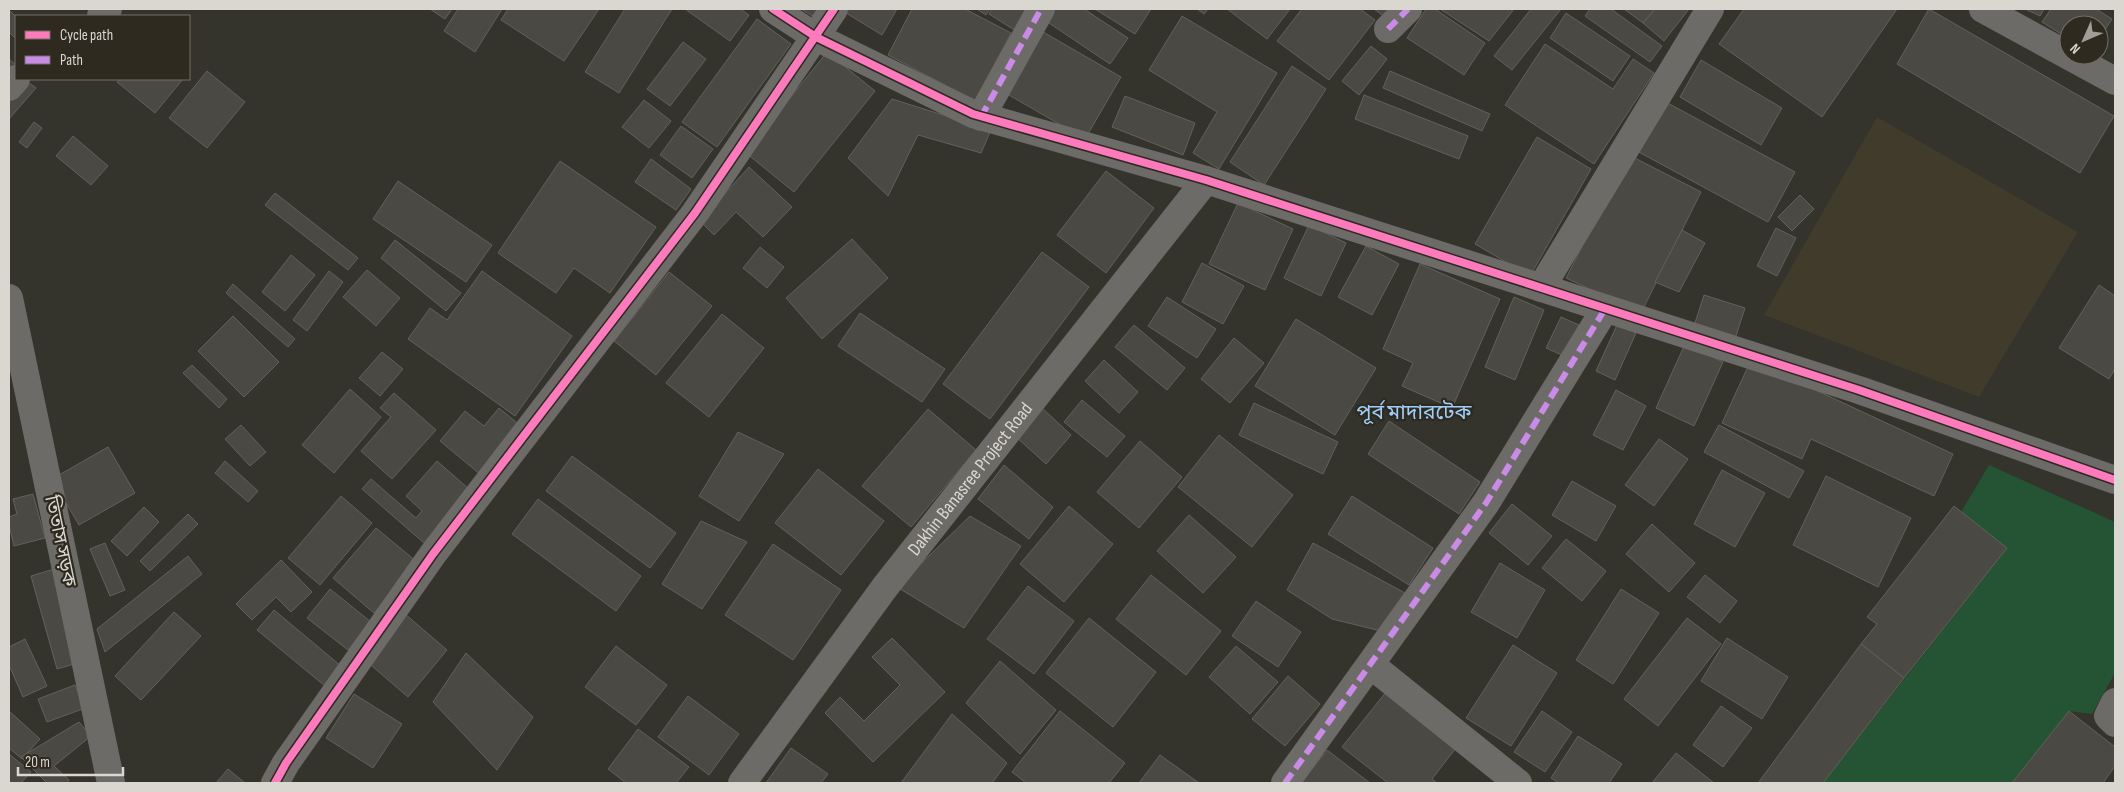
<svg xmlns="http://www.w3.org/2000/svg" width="2124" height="792" font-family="'Sofia Sans Condensed','Noto Sans Bengali',sans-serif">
<rect width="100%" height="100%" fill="#34332c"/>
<polygon fill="#413b2c" points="1877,117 2078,232 1979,397 1764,315"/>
<polygon fill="#255434" points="1989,465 2115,522 2115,673 2092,714 2069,711 2012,783 1823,783 2007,548 1961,512"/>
<g fill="#4b4943" stroke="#62615b">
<polygon points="430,9 452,9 445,19"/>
<polygon points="458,9 502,9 475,52 444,31"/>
<polygon points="508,9 599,9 564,61 501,20"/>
<polygon points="625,9 672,9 619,93 585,72"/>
<polygon points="685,9 740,9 749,15 730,41"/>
<polygon points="801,9 819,9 814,17"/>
<polygon points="848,9 897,9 882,35 846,13"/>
<polygon points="912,9 965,9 1011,33 975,101 888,55"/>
<polygon points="977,9 990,9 986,15"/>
<polygon points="992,9 1030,9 1016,31 989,14"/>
<polygon points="1054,9 1084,9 1128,38 1110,64 1046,21"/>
<polygon points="1095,9 1151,9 1135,34"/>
<polygon points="1197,9 1208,9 1204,14"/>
<polygon points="1227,9 1290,9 1267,39"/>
<polygon points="1302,9 1360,9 1375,20 1329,80 1277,41"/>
<polygon points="1374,9 1393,9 1386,18"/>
<polygon points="1426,9 1435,9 1485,43 1464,75 1407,38"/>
<polygon points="1440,9 1514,9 1489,41"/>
<polygon points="1531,9 1561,9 1512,70 1494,56"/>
<polygon points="1590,9 1611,9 1662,46 1650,62 1585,16"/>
<polygon points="1624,9 1655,9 1643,23"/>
<polygon points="1655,9 1689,9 1664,41 1643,23"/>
<polygon points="1744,9 1897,9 1822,117 1719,44"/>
<polygon points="1929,9 2114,116 2080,173 1897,64"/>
<polygon points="2025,9 2044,9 2040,16"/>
<polygon points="2051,9 2096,9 2112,19 2099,39 2099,25 2069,25 2069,39 2042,22"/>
<polygon points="9,10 16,17 16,39 9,32"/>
<polygon points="1566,13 1630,56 1613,81 1550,38"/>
<polygon points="1182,16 1277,73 1219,169 1193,153 1217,112 1149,70"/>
<polygon points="757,19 791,44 717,147 682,122"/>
<polygon points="1038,29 1121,77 1085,139 1002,91"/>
<polygon points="683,42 706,59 670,106 647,89"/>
<polygon points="1545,44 1613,89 1633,59 1654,73 1594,164 1505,105"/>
<polygon points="1371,46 1387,59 1359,95 1342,81"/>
<polygon points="827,52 875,91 794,192 746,153"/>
<polygon points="9,59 16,65 16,77 9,85"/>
<polygon points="1701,60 1782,108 1761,145 1680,97"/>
<polygon points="1292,66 1326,89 1264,185 1230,162"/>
<polygon points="207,71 245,102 207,148 169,118"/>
<polygon points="1390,71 1490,114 1482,131 1383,88"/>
<polygon points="24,79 36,88 9,119 9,89"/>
<polygon points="120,79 183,79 155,113 117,82"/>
<polygon points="1364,95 1468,136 1459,159 1355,119"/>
<polygon points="1125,96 1195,123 1183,155 1112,127"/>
<polygon points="892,99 991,130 981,153 918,135 888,196 848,158"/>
<polygon points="644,100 671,121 649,148 622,127"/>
<polygon points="1664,101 1795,172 1768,222 1637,151"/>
<polygon points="34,122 42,128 27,148 19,142"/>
<polygon points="681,126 713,149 692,178 660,155"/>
<polygon points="73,136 108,166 91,185 56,156"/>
<polygon points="1537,137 1591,169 1530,276 1475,244"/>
<polygon points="1629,155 1701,192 1641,313 1566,278"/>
<polygon points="651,159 691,189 676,210 635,182"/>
<polygon points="560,161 656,227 610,293 574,268 556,293 498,253"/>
<polygon points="749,167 792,207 763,237 736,212 714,235 700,221"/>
<polygon points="1106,171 1154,208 1106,273 1057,235"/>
<polygon points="398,181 492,245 466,282 373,219"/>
<polygon points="275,193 358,258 348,270 265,205"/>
<polygon points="1800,195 1814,209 1792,231 1778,217"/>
<polygon points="1238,203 1293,229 1265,290 1209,264"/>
<polygon points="1309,225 1346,243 1321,296 1284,278"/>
<polygon points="1776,228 1796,238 1777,276 1757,266"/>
<polygon points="1682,230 1705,243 1679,292 1655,282"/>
<polygon points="852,239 888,278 822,339 786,298"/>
<polygon points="395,240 461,293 446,311 381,258"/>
<polygon points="1366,246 1399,264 1372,315 1338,297"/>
<polygon points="760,247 784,267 767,288 743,268"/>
<polygon points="1042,252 1089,287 990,419 943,384"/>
<polygon points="291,255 315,275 285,311 262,292"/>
<polygon points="1202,263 1244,286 1223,324 1182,302"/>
<polygon points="1420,264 1500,299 1452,408 1402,386 1413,363 1383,349"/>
<polygon points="367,270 400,298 376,326 343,297"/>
<polygon points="329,271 343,282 307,331 293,320"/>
<polygon points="482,271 572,336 515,416 408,339 430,308 447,320"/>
<polygon points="669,272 712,306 656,375 614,341"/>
<polygon points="233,284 295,339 288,347 226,293"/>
<polygon points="2099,285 2115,296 2115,369 2109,379 2059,348"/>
<polygon points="1704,295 1745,308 1735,339 1694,326"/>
<polygon points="1167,297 1216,329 1197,358 1148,326"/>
<polygon points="1514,297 1544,310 1515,380 1485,367"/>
<polygon points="860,313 945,369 922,402 838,346"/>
<polygon points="722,314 764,348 709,417 666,383"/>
<polygon points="233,316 279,362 244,397 198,351"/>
<polygon points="1561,317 1579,325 1564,356 1546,348"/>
<polygon points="1296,319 1376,368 1335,435 1255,386"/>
<polygon points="1134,325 1185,368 1167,390 1115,347"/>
<polygon points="1617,325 1636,333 1615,380 1596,371"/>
<polygon points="1234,338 1264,363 1230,403 1201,379"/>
<polygon points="1685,344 1723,362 1694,426 1656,408"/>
<polygon points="382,352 403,369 380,396 359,378"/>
<polygon points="1104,360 1138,392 1119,413 1085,381"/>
<polygon points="1751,360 1953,454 1934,496 1811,439 1802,459 1722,423"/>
<polygon points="192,365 227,399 219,408 183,373"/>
<polygon points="350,389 381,417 334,473 302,445"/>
<polygon points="1616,390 1646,406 1623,450 1593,435"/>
<polygon points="394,393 436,430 392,479 361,451 391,417 380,408"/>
<polygon points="1082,400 1125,436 1107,457 1064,422"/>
<polygon points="1254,403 1338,442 1323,474 1239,435"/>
<polygon points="1041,407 1071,435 1046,464 1015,436"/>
<polygon points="499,408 522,427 481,475 440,441 465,411 484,426"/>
<polygon points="928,409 976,450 911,527 862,486"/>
<polygon points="1389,421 1480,482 1459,514 1368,454"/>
<polygon points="241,425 266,452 250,466 225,439"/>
<polygon points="1719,425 1804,471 1789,498 1704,452"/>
<polygon points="738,432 784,454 739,521 699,496"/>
<polygon points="1219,435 1293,495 1252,547 1178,487"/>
<polygon points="1659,439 1688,459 1654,506 1625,485"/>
<polygon points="1140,441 1182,477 1139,528 1097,492"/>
<polygon points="108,447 135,493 79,525 52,479"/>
<polygon points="572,456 676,533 650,568 546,491"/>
<polygon points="225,461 258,491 248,502 215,473"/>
<polygon points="437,461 470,490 424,543 362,489 371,479 416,518 422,511 406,496"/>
<polygon points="1004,465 1053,507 1029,539 978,499"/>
<polygon points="818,469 884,521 841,575 775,523"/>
<polygon points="1722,470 1765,493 1735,547 1694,524"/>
<polygon points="1826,476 1911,518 1878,587 1793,545"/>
<polygon points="1572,481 1616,506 1596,541 1552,515"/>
<polygon points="33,494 45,538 14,546 9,525 9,517 17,514 13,499"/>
<polygon points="341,496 372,523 320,585 288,558"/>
<polygon points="1352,496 1433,548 1409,585 1328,534"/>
<polygon points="538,499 641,576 616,611 512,534"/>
<polygon points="1512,504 1552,536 1528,565 1489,533"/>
<polygon points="1069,506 1113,544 1064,602 1020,564"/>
<polygon points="1954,506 2007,548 1904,678 1861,644 1877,624 1867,617"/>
<polygon points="144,507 159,522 127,556 111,541"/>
<polygon points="188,514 198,524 150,571 140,561"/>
<polygon points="1189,515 1236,557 1203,593 1157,551"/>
<polygon points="970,516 1021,546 964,628 897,587"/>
<polygon points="701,521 747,542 702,609 662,584"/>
<polygon points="1652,524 1695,563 1669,592 1626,554"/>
<polygon points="376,528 417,562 374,613 333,578"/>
<polygon points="1566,539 1606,571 1582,601 1542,568"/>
<polygon points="105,543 125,590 110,596 90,549"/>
<polygon points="1313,543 1405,593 1381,631 1332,619 1287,590"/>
<polygon points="773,544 841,590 793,660 725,615"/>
<polygon points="188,556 202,574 105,652 97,629"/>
<polygon points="281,560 312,592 291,612 276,597 252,620 236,604"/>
<polygon points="1500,563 1545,590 1517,638 1471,612"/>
<polygon points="54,569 81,662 57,669 31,576"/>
<polygon points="1151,575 1221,631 1186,675 1116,619"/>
<polygon points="1705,575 1737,601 1720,623 1687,597"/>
<polygon points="1028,586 1074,621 1034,674 987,639"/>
<polygon points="330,589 371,622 348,650 307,618"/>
<polygon points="1621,589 1659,613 1613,684 1576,660"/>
<polygon points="1256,601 1301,632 1278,667 1232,636"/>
<polygon points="274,610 341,666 325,686 257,630"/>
<polygon points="174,612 201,636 141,700 115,676"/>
<polygon points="405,614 447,650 408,697 365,660"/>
<polygon points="1089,618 1156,672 1113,727 1046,673"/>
<polygon points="1687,618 1721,644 1658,726 1624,699"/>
<polygon points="892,638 945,692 873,762 825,713 840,697 864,721 900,685 872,657"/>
<polygon points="1727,638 1788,677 1762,719 1701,681"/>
<polygon points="25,639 47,686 23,697 9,665 9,647"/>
<polygon points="1861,644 1904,678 1823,783 1758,783"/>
<polygon points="1513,645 1557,673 1511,746 1466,718"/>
<polygon points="616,646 667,685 636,725 585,687"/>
<polygon points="1236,646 1278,682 1250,714 1209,677"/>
<polygon points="466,653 533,717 497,770 433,702"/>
<polygon points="1000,661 1056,710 1020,754 966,703"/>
<polygon points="1288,676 1320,704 1285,746 1252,719"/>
<polygon points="75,685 85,708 47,722 38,699"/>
<polygon points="1386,692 1456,748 1432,779 1437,783 1388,783 1342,747"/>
<polygon points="354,694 402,724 373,768 326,738"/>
<polygon points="688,696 739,734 709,775 658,737"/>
<polygon points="1721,706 1752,728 1723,767 1693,745"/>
<polygon points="9,711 40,739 22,759 9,748"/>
<polygon points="1060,711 1125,763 1109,783 1026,783 1012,772"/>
<polygon points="1542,711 1572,732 1545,772 1514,752"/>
<polygon points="2069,711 2115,747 2115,766 2103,783 2012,783"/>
<polygon points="952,714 1007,763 992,783 901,783"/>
<polygon points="79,722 91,736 54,766 69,780 67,783 47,783 21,757"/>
<polygon points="638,729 689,767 676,783 626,783 608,769"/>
<polygon points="1578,736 1622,764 1609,783 1559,783 1551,778"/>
<polygon points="791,748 828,774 821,783 766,783"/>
<polygon points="1327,750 1370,783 1301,783"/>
<polygon points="1676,753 1714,783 1652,783"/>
<polygon points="9,754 31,772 21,783 9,783"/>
<polygon points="1160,755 1199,783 1139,783"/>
<polygon points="228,769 245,783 216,783"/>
</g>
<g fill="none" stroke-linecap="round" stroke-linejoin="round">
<g stroke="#6d6b68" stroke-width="28">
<polyline points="1983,9 2115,81"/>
<polyline points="1388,29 1408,9"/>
<polyline points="981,117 1041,9"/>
<polyline points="1541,288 1710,9"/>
<polyline points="1371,665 1518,783"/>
<polyline points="2115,702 2108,716 2115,723"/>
<polyline points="275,783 286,763 433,554 695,213 834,9"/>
<polyline points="1285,783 1486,503 1605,309"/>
</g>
<g stroke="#6d6b68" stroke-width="28">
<polyline points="773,9 816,37 973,114 1206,180 1859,390 2115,480"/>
<polyline points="101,16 108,9"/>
<polyline points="9,87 16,79"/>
<polyline points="9,298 111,783"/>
<path id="s1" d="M742 783 885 587 1206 180"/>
</g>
<g stroke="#ca8be6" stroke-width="6" stroke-dasharray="12 6" stroke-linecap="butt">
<polyline points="1388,29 1408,9"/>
<polyline points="981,117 1041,9"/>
<polyline points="1285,783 1486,503 1605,309"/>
</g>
<g stroke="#2e2a20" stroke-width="11">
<g id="cycleway">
<polyline points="773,9 816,37 973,114 1206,180 1859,390 2115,480"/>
<polyline points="275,783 286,763 433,554 695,213 834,9"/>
</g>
</g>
<use href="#cycleway" stroke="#fd7abc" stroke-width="8"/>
</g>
<g text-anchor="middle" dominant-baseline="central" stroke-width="4.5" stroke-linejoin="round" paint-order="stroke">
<g font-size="19" fill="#dad7d0" stroke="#2e2a20">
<text stroke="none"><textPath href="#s1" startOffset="380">Dakhin Banasree Project Road</textPath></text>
<text transform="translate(60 541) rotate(78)">তিতাস সড়ক</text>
</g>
<g font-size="21" fill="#9fcefb" stroke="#2e2a20">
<text x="1414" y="412">পূর্ব মাদারটেক</text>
</g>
</g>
<rect width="2124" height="792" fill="none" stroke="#dad7d0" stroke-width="20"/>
<rect x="15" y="15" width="175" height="65" fill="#2e2a20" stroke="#736f66"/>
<rect x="25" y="31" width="25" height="8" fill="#fd7abc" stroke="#736f66"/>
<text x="60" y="40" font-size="15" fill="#dad7d0">Cycle path</text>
<rect x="25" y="56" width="25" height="8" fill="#ca8be6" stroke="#736f66"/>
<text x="60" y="65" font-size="15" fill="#dad7d0">Path</text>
<g transform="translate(2084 40) rotate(225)"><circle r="24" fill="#2e2a20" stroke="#736f66"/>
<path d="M0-4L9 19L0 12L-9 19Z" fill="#a09e97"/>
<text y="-8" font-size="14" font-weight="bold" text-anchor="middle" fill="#dad7d0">N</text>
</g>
<path d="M18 767v8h105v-8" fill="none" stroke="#dad7d0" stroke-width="2.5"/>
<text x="25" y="767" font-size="15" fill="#dad7d0" stroke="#2e2a20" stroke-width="4" paint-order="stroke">20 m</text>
</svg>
